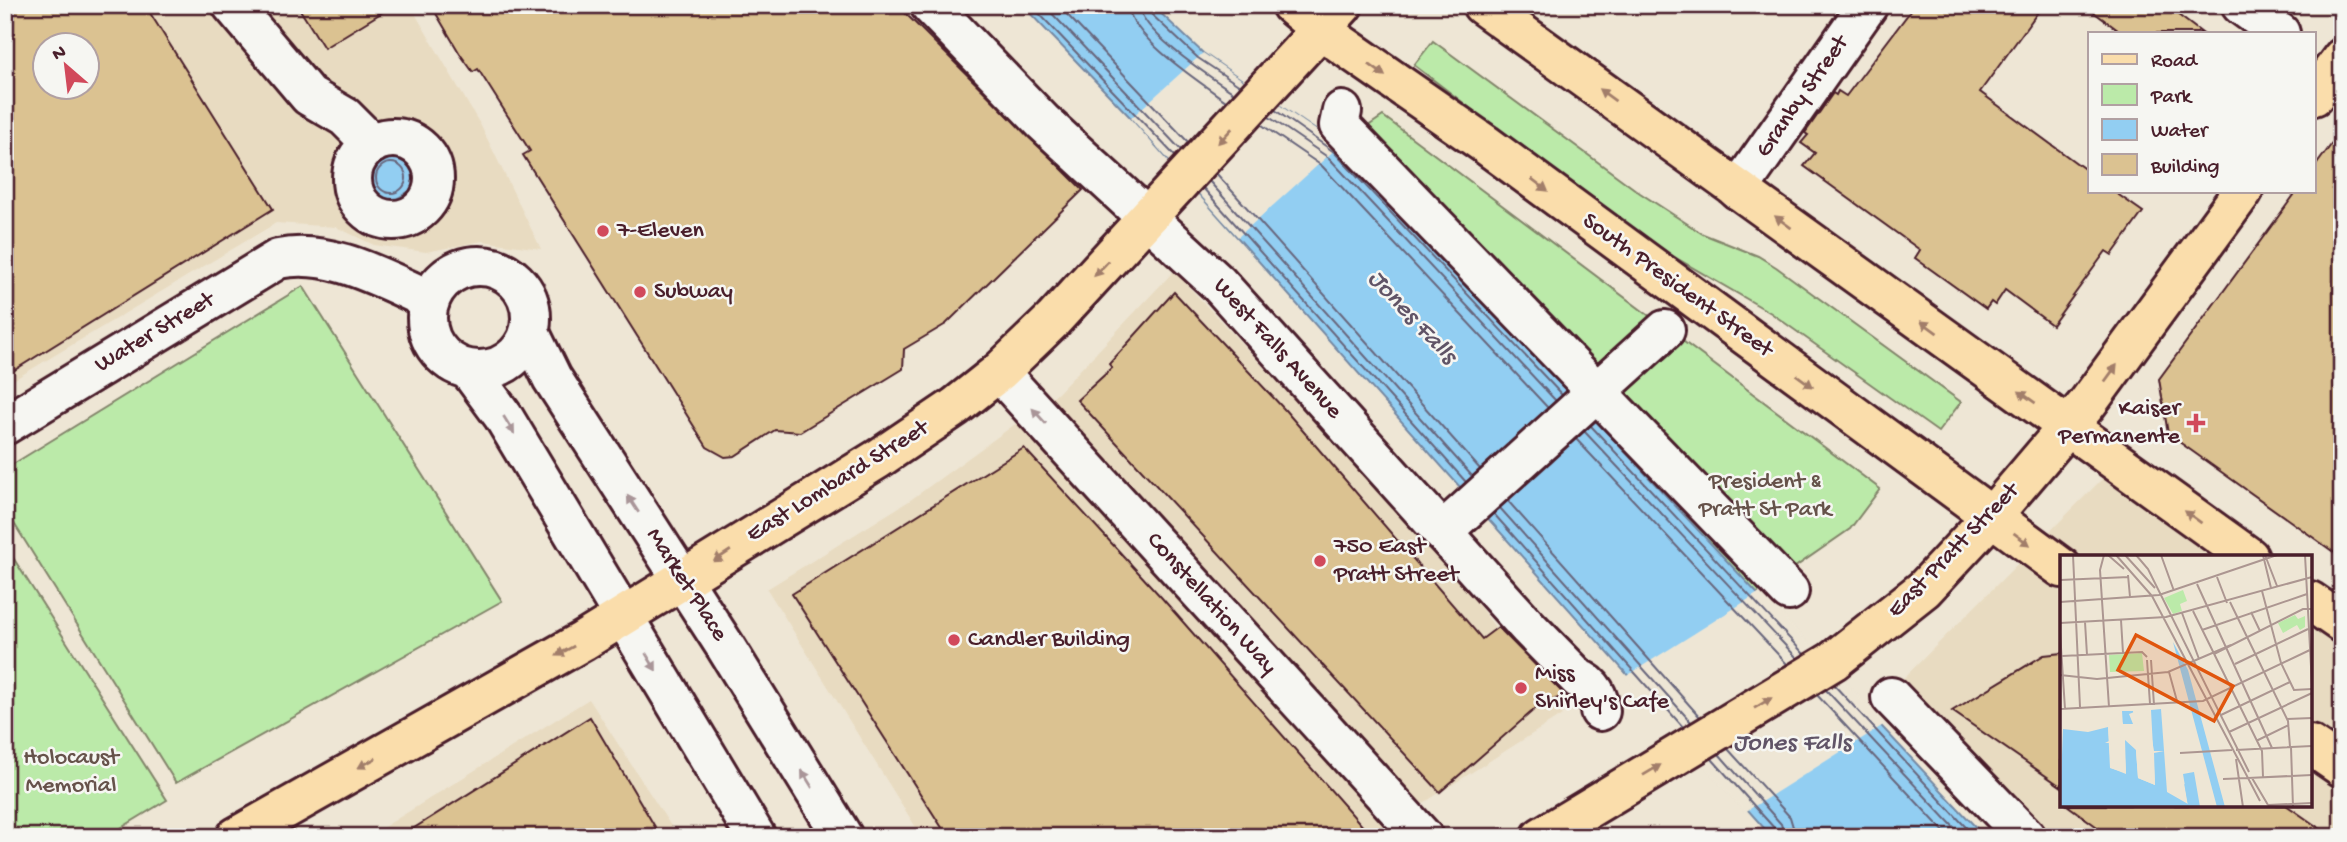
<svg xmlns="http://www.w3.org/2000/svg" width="2347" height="842" font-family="'Gochi Hand',sans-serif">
<rect width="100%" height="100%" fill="#eee6d5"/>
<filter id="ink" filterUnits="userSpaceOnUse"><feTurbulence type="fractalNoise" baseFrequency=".0143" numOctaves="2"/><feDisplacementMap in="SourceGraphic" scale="14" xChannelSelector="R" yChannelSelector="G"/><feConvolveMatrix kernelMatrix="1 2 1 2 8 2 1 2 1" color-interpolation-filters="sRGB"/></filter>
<g filter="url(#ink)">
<g fill="#e8dbc1" fill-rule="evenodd">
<path d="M5 5H410L481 126 541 249 482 241 426 252 374 245 336 227 276 223 5 385ZM46 46H88V88H46Z"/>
<polygon points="1174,271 1446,563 1562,715 1370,837 922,837 767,589 909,501 1058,393"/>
<polygon points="2118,463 2256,557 2062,557 2062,805 2310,805 2310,594 2342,615 2342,837 2001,837 1875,707"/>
<polygon points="589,699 678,837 368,837"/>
</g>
<g fill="#bbeaa9" stroke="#82846a" stroke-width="2">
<polygon points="1433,41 1640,193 1703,234 1758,256 1776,267 1961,402 1938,432 1771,313 1633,233 1414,65"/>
<polygon points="1383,116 1880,489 1850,529 1755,595 1339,146"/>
<polygon points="303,286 502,601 176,783 5,509 5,469"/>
<polygon points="5,545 167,800 106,837 5,837"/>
</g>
<g fill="#92cef2" stroke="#7588a2" stroke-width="2">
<polygon points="1022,5 1152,5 1203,53 1339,146 1985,837 1772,837 1131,118"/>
<polygon points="393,152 396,157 401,153 417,179 412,182 414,188 390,203 386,199 381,202 365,176 369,173 367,168"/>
</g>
<g fill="#eee6d5">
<polygon points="1203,53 1339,146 1238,237 1131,118"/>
<polygon points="1760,592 1885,724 1745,812 1625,677"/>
</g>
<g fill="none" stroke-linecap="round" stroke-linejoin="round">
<g stroke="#67657b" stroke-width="2">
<polyline points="1031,5 1175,156"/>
<polyline points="1044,5 1181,150"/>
<polyline points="1058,5 1188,142"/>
<path d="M1128 5C1130 37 1201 83 1226 101"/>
<path d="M1139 5C1140 32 1212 78 1234 93"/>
<polyline points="1148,5 1150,13 1198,58 1240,86"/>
<polyline points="1275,110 1334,152 1562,395"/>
<polyline points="1269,117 1329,158 1556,401"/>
<polyline points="1262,125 1322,166 1548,408"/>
<circle cx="391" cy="178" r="15"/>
<polyline points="1216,173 1480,469"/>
<polyline points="1209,181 1472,476"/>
<polyline points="1203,188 1466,482"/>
<polyline points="1591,426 1804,654"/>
<polyline points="1584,431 1797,658"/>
<polyline points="1576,439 1787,664"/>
<polyline points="1508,501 1700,717"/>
<polyline points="1500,508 1691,722"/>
<polyline points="1494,514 1683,727"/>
<polyline points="1834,685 1975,837"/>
<polyline points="1826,690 1963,837"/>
<polyline points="1817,695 1949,837"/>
<polyline points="1728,749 1790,817 1796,837"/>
<polyline points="1719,754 1781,824 1785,837"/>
<polyline points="1712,759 1775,829 1776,837"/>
</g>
</g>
<g fill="#dbc291" stroke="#4a1f2b" stroke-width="2" fill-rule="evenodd">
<path d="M5 5H145L273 209 5 376ZM46 46H88V88H46Z"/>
<polygon points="297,5 394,5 324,48"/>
<polygon points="431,5 897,5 1083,190 946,324 904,349 903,369 800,432 775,430 735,456 725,457 707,447 523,155 530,151 478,69 473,72 460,54"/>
<polygon points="1915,5 2043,5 1980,92 2090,173 2090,191 2113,191 2143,212 2112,255 2106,251 2052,325 2005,290 1995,305 1991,302 1986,309 1915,258 1920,250 1804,166 1815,153 1801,143 1808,135 1805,133 1833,93 1836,95 1838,91 1846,96"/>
<polygon points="2084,5 2165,5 2202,33 2122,33"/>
<polygon points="2342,130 2342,558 2168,434 2159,379 2297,191 2314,191 2314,168"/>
<polygon points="1174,292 1285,410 1482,639 1498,627 1565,695 1536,708 1440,792 1077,400 1112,368 1109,364"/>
<polygon points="1024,448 1161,597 1372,837 948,837 792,594"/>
<polygon points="2062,653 2062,787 1952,711 2044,655"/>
<polygon points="590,717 661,837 400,837"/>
<polygon points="2067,805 2286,805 2332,837 2111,837"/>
</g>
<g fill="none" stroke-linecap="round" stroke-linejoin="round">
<g stroke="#4a1f2b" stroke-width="44">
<g id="minor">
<polyline points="232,5 309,96 345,117 372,144"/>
<path d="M930 5 1043 122 1218 283 1529 628 1579 679C1593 684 1599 697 1600 711"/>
<polyline points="2241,5 2280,33"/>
<polyline points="1342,111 1339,125 1789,591"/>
<circle cx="393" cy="179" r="41"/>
<polyline points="1738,190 1868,5"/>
<circle cx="479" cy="318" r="52"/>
<polyline points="530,333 552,378 725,646 843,837"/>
<polyline points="469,370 503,416 756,837"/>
<polyline points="999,372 1423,837"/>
<path d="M5 425 278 259C330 248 383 279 430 300"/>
<polyline points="1442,532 1665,330"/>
<polyline points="1891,697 2026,837"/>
</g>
</g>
<g stroke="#4a1f2b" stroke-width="44">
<g id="major">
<polyline points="1291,5 1321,30 1485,144 2062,568"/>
<polyline points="1482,5 2249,557"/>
<polyline points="2314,96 2342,58"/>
<polyline points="2310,601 2342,623"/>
<polyline points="2310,745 2342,767"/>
<polyline points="236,837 583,641 878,459 955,407 999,372 1053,320 1343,5"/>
<polyline points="1541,837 1833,661 1924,589 1991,517 2087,404 2243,191"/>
</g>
</g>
<use href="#minor" stroke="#f6f6f2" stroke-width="38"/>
<use href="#major" stroke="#faddab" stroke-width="38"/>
</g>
<defs><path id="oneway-solid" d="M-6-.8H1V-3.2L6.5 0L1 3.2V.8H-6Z" transform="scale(1.75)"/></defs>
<g fill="#a27e6b">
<use href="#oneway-solid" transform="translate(1377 70) rotate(36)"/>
<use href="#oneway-solid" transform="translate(1607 95) rotate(-144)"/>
<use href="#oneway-solid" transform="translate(1225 136) rotate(133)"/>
<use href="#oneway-solid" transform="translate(1540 185) rotate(37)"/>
<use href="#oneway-solid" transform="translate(1783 222) rotate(-144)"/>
<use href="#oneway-solid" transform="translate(1101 269) rotate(133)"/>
<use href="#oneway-solid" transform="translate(1929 327) rotate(-144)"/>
<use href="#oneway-solid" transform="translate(2111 373) rotate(-54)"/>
<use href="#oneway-solid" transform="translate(1805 381) rotate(36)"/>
<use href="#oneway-solid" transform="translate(2027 397) rotate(-145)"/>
<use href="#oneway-solid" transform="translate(2193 517) rotate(-144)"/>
<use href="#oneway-solid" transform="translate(2022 539) rotate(36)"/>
<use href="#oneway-solid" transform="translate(722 556) rotate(147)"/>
<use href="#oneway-solid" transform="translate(565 651) rotate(151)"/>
<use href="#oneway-solid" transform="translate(1763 703) rotate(-31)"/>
<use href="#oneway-solid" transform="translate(367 763) rotate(151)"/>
<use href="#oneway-solid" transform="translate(1652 770) rotate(-31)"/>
</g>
<g fill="#a99598">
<use href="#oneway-solid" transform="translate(1039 416) rotate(-132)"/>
<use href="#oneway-solid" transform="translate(509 425) rotate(58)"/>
<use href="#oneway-solid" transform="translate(633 504) rotate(-123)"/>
<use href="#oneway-solid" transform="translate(651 662) rotate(59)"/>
<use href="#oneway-solid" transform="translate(807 779) rotate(-122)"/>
</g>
</g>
<g fill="#d1495b" stroke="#f6f6f2" stroke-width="2.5">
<circle cx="603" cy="231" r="7"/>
<circle cx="640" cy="292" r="7"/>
<path d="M2192.5 412.5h7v7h7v7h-7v7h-7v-7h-7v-7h7z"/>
<circle cx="1320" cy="561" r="7"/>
<circle cx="954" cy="640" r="7"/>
<circle cx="1521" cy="688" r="7"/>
</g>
<g text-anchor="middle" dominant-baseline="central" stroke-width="5" stroke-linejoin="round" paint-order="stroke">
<g font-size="24" fill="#4a1f2b" stroke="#f6f6f2">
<text transform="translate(1803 97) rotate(-55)">Granby Street</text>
<text transform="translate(1677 286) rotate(36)">South President Street</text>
<text transform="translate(155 333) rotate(-31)">Water Street</text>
<text transform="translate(1277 349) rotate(48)">West Falls Avenue</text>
<text transform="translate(838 482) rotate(-32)">East Lombard Street</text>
<text transform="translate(1954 551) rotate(-46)">East Pratt Street</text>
<text transform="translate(686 585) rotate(57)">Market Place</text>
<text transform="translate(1211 604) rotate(48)">Constellation Way</text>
</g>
<g font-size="24" fill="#4a1f2b" stroke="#f6f6f2" text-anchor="start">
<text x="617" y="231">7-Eleven</text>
<text x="654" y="292">Subway</text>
<text x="2180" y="409" text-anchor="end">Kaiser<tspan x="2180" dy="28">Permanente</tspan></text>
<text x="1334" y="547">750 East<tspan x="1334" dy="28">Pratt Street</tspan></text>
<text x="968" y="640">Candler Building</text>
<text x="1535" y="674">Miss<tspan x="1535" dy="28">Shirley's Cafe</tspan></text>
</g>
<g font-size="24" fill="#66524a" stroke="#f6f6f2">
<text x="1765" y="482">President &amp;<tspan x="1765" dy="28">Pratt St Park</tspan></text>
<text x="71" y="758">Holocaust<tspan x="71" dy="28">Memorial</tspan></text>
</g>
<g font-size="26" font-style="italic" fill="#605467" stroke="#f6f6f2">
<text transform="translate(1411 318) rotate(47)">Jones Falls</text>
<text x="1792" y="744">Jones Falls</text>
</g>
</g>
<g transform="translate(2060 555)">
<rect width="252" height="252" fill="#eee6d5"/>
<path d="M123 35 127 46 120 49 122 56 113 59 104 43ZM235 60 238 64 245 61V72L240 75 237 70 223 78 218 68ZM82 98 84 116 50 117 49 100Z" fill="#bbeaa9"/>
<path d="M113 87 128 115 165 252H157ZM101 154 107 237 128 249 123 219 134 217 140 252H0L3 174 28 177 48 172 50 213 66 218 62 156H73L78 223 95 230 91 155Z" fill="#92cef2"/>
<path d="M87 155 94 196H104L94 198 95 230 78 223 76 195 65 185 66 219 51 213 49 188H45L49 186 48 169 54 211 63 214 58 156 63 169H73L69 159 77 156 81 221 92 225 91 210 83 202 91 195Z" fill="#eee6d5"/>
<path fill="none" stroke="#92cef2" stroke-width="3.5" d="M126 229 130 252"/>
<path fill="none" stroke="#ac9691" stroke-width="2" d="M13 0 20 152M44 0 40 15 49 152M48 0 64 14M56 0 92 41M65 0 95 33M76 0 88 14 189 217M101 0 114 36M203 0 211 33M205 0 217 31M245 0 252 130M68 20 70 42M157 22 167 48M0 25 69 22M137 29 212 193M202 36 221 108 234 135 252 134M92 41 188 223 252 220M0 47 99 40 217 0M170 47 228 166 230 192M133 56 202 196 203 222M191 57 200 76M122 58 139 104M61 65 63 98M25 67 27 100M0 68 106 62 252 22M142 75 247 39M0 77 5 154M154 99 243 54H252M2 101 82 97 87 102M87 105 90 149M91 105 94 150M175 109 248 74M109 117 117 146M0 120 37 124 108 117 171 90M0 154 143 146 252 94M161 160 230 127M227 164 252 163M169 177 252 138M196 186 229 170M231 192 233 252M176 195 252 191M120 198 172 195M176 204 183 252M192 223 208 250M163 224 188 223 200 246M208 250 252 248"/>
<path fill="#e0560e" fill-opacity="0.15" stroke="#e0560e" stroke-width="3.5" d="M76 80 173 131 154 166 58 115Z"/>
<rect width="252" height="252" fill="none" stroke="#4a1f2b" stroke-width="3.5"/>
</g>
<rect width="2347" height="842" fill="none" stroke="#f6f6f2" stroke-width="28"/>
<rect x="14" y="14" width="2319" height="814" fill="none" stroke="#4a1f2b" stroke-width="2.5" filter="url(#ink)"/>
<rect x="2088" y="32" width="228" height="161" fill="#f6f6f2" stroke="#b1a0a2" stroke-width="2"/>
<rect x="2102" y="54" width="35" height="10" fill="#faddab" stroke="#b1a0a2" stroke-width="2"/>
<text x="2151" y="66" font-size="21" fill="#4a1f2b">Road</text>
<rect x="2102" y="84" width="35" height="21" fill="#bbeaa9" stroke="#b1a0a2" stroke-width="2"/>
<text x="2151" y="102" font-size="21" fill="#4a1f2b">Park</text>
<rect x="2102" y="119" width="35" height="21" fill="#92cef2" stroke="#b1a0a2" stroke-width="2"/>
<text x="2151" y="136" font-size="21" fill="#4a1f2b">Water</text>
<rect x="2102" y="154" width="35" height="21" fill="#dbc291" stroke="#b1a0a2" stroke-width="2"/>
<text x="2151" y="172" font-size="21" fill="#4a1f2b">Building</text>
<g transform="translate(66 66) rotate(332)"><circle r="33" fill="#f6f6f2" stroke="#b1a0a2" stroke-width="2"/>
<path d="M0-5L12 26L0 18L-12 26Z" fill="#d1495b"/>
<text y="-10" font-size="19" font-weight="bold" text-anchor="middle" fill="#4a1f2b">N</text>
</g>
</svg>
